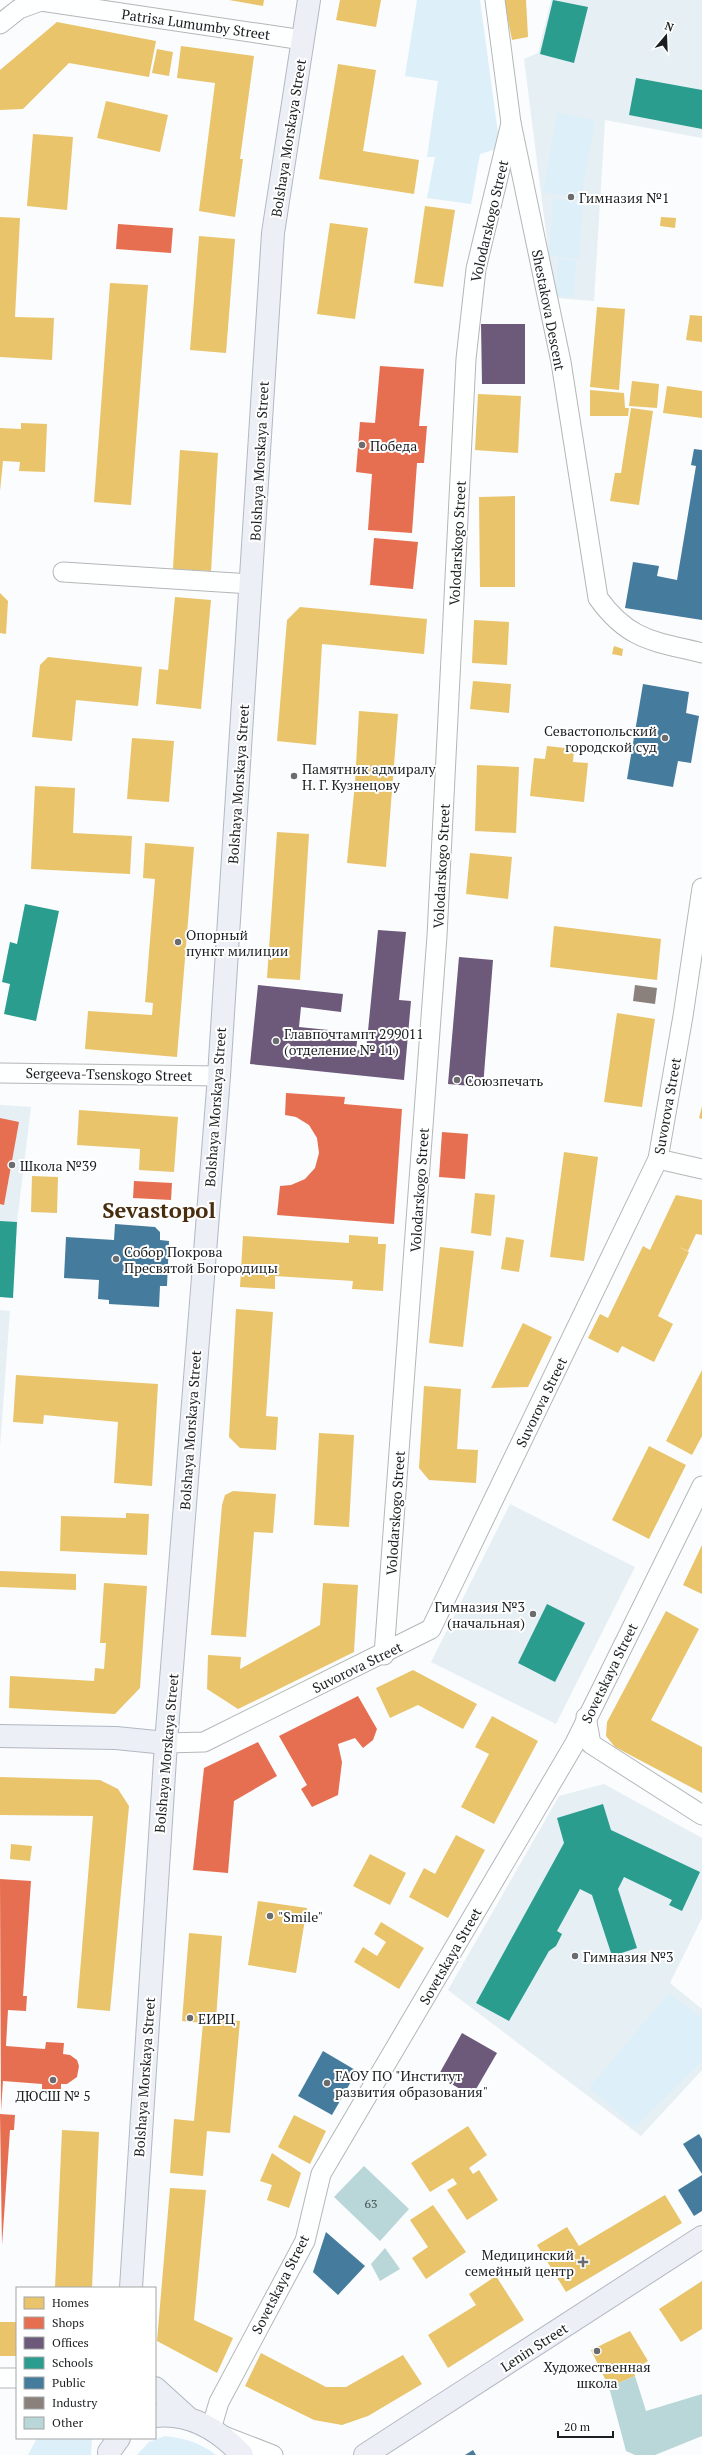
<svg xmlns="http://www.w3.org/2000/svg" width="702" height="2455" font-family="'PT Serif',serif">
<rect width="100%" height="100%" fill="#fafcfd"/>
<g fill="#e6eff4">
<polygon points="551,0 702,0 702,138 605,120 594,301 556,298 549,256 524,59 538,53"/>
<polygon points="0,1105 31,1107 17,1222 13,1298 0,1297"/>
<polygon points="0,1310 10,1311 0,1447"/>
<polygon points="510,1504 635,1567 556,1724 431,1662"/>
<polygon points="604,1784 702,1838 702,1918 670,1983 702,2009 702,2070 641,2136 448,1990 559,1796"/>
</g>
<g fill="#ddeff9">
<polygon points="417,0 480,0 500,148 480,154 471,204 427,198 435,157 427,157 438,81 405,76"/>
<polygon points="557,113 595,120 581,199 543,192"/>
<polygon points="553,199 583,201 579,259 549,256"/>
<polygon points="558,259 576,260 574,297 556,296"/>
<polygon points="669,1993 702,2018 702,2061 635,2127 589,2088"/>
<path d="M165 2436C185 2438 200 2443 216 2455H137L149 2442Z"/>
<polygon points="37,2438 92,2438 91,2455 28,2455"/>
</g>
<g fill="#e9c46a">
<polygon points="229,0 264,0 263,6"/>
<polygon points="340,0 381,0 376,27 336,20"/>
<polygon points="504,0 526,0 528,37 512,40"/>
<polygon points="57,22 156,41 149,77 69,63 23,109 0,110 0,70"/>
<polygon points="181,46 254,56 240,159 243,159 235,217 199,211 215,83 177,78"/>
<polygon points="157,49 173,52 169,76 152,73"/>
<polygon points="338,64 376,70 363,151 419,160 414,194 319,179"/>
<polygon points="106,101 168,115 160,152 97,138"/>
<polygon points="33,134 73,137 67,210 27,206"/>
<polygon points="425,206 455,210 443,287 414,283"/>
<polygon points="0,217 20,218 15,317 54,318 52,360 0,357"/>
<polygon points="661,217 676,218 675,228 660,226"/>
<polygon points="330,223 368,228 355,319 317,314"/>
<polygon points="199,236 235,239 226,353 190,350"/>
<polygon points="110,283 148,285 131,505 94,502"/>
<polygon points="597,307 625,309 619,390 590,387"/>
<polygon points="690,315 702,316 702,342 686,340"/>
<polygon points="632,381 659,384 657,408 629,406"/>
<polygon points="667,386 702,391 702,418 663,413"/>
<polygon points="590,390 624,393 625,408 629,408 628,416 590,416"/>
<polygon points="478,394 521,396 518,453 475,450"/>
<polygon points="631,408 653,411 639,505 610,501 615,473 621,473"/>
<polygon points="21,423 47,424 45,472 19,471 20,462 3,461 0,491 0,428 21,429"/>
<polygon points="180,450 218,453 211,571 173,569"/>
<polygon points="515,496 515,587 480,587 479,497"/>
<polygon points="0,593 8,601 6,634 0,633"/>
<polygon points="175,597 211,600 201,709 156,704 159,669 168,670"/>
<polygon points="300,607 427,619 424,654 322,644 316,745 277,741 287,620"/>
<polygon points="474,620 509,622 507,665 472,663"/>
<polygon points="614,646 623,649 622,656 612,654"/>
<polygon points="48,657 142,667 138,706 76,700 72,741 32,737 40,665"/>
<polygon points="473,681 511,684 509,713 470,709"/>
<polygon points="359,711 398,714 386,867 347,863 355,783"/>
<polygon points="132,738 174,741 169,802 127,799"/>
<polygon points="547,746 574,749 573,762 588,763 584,802 530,796 534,758 545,759"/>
<polygon points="477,765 519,767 516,833 475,831"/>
<polygon points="35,786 75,788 73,833 132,836 130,874 31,869"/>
<polygon points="277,832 309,834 300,980 267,978"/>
<polygon points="145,843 194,847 177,1057 85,1049 88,1011 152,1015 153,1003 145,1002 155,879 143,878"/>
<polygon points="470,853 512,857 508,899 466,894"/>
<polygon points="554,926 661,939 657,980 550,967"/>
<polygon points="617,1013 655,1019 642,1107 604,1102"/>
<polygon points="702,1106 702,1119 699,1118"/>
<polygon points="79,1110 178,1117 174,1172 139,1170 140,1149 77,1145"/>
<polygon points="564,1152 598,1157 584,1261 550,1257"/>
<polygon points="32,1176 58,1177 57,1213 31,1212"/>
<polygon points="475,1193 495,1195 491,1236 471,1233"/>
<polygon points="676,1195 702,1200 702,1235 696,1234 688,1251 677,1246 689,1252 658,1316 673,1324 654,1362 622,1346 618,1353 588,1338 600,1314 608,1318 643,1246 650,1250"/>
<polygon points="349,1235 378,1237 378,1244 386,1244 383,1291 352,1289 353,1281 275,1276 275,1289 240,1287 243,1236 349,1243"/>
<polygon points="506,1237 524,1240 519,1272 501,1269"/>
<polygon points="440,1247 474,1251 463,1347 429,1343"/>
<polygon points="236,1309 273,1312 266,1416 278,1417 276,1450 240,1448 229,1437"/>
<polygon points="523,1323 552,1337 528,1387 491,1388"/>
<polygon points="702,1370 702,1436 692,1455 666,1441"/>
<polygon points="16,1375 158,1384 152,1486 114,1483 118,1422 44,1415 43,1424 13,1422"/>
<polygon points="424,1386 461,1389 457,1449 478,1450 476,1483 429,1480 419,1468"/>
<polygon points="319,1433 354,1435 349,1527 314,1525"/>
<polygon points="649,1446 686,1465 649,1539 612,1520"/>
<polygon points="233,1491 276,1494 273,1533 254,1532 246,1637 211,1635 222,1505 225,1495"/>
<polygon points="126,1513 149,1514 147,1555 60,1551 61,1516 126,1518"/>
<polygon points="702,1545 702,1594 683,1585"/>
<polygon points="0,1571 76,1574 76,1590 0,1587"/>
<polygon points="104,1583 147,1586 140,1688 115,1714 9,1708 10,1676 94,1681 95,1668 104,1669 106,1643 100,1643"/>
<polygon points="323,1583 358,1585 354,1652 238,1709 207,1689 208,1655 241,1657 240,1669 320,1625"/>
<polygon points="666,1611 699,1629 651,1720 702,1747 702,1793 615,1747 606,1736 607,1722"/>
<polygon points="413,1670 477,1704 463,1729 418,1705 390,1718 376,1688"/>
<polygon points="492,1716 538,1741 494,1824 461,1807 489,1754 475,1747"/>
<polygon points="0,1777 100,1780 118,1789 129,1806 110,2011 77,2008 93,1816 0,1815"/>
<polygon points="456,1835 485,1850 448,1918 409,1897 424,1868 435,1874"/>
<polygon points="11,1844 32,1846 30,1861 10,1859"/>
<polygon points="370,1854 406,1873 390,1905 353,1886"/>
<polygon points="258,1901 307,1908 296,1973 248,1965"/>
<polygon points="381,1922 424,1948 399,1989 354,1962 363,1947 377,1956 386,1942 374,1934"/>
<polygon points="189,1933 222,1936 216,2019 240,2021 230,2133 207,2131 203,2176 170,2173 174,2119 194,2121 203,2023 182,2021"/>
<polygon points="294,2115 326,2131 310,2164 278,2147"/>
<polygon points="468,2126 487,2155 469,2168 473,2174 479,2170 498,2200 467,2220 447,2190 457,2184 453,2178 430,2192 411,2163"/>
<polygon points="62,2130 99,2132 92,2288 55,2288"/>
<polygon points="272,2153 301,2173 289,2208 267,2200 272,2185 260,2181"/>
<polygon points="170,2188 206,2190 194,2320 233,2338 217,2373 157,2341"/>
<polygon points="665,2195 682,2223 566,2292 537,2245 567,2227 579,2246"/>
<polygon points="433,2205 466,2252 426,2279 412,2258 428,2247 410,2220"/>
<polygon points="496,2276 524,2320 448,2368 428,2335 476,2305 469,2294"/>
<polygon points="702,2281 702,2329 681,2342 659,2309"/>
<rect x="0" y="2322" width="17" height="34"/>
<polygon points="630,2331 648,2361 633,2370 635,2376 609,2387 591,2350"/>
<polygon points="261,2353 326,2387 346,2387 403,2355 422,2384 368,2416 342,2425 314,2420 245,2386"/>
</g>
<g fill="#e76f51">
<polygon points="118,224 173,228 171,253 116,249"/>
<polygon points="380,366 424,369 419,426 427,426 424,463 417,463 412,533 368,530 372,474 356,472 360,422 375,423"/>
<polygon points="374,538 418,542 413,589 370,585"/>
<polygon points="286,1093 345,1097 344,1104 402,1109 394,1224 277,1215 280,1186 291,1185 305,1179 315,1168 319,1153 317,1138 309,1125 296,1117 285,1115"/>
<polygon points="0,1118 19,1122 4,1205 0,1204"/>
<polygon points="442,1132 468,1134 465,1179 439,1177"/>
<polygon points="134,1181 172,1183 171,1200 133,1198"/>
<polygon points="358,1696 377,1729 373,1740 363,1748 355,1738 338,1744 342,1762 338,1795 312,1807 301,1789 307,1785 279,1736"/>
<polygon points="258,1742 277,1776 234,1801 228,1873 193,1870 204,1768"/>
<polygon points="0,1879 31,1881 23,1996 27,1996 26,2011 8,2010 6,2046 45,2049 46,2042 64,2043 63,2054 70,2055 77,2060 79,2066 77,2077 67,2084 61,2084 61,2092 42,2091 42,2084 3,2081 1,2111"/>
<polygon points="0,2114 15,2115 14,2130 10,2130 2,2245"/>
</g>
<g fill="#6d597a">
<polygon points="481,324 525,324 525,384 482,384"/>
<polygon points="378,930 406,932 399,1000 411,1001 404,1080 250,1064 258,985 343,994 341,1012 301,1007 299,1027 358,1033 356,1050 366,1051"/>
<polygon points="459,957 493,960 483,1087 448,1084"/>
<polygon points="462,2033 497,2053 472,2096 438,2076"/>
</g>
<g fill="#2a9d8f">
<polygon points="553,0 588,7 574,63 540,54"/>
<polygon points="636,78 702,90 702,129 629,115"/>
<polygon points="25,904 59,911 36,1021 4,1014 10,984 2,982 10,942 17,944"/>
<polygon points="0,1221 17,1222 13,1298 0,1297"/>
<polygon points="547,1604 585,1623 555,1682 518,1663"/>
<polygon points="603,1804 611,1830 700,1872 682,1911 669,1905 672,1900 624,1877 618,1889 637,1948 612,1956 592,1895 580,1889 557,1931 562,1934 556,1946 549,1951 509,2021 476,2003 564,1843 557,1818"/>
</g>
<g fill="#457b9d">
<polygon points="694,449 702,450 702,620 625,608 633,562 659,566 657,576 677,580 696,466 691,465"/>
<polygon points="643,684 689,692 686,713 699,716 691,763 678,761 673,787 627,779"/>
<polygon points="115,1224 155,1227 160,1232 160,1240 169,1241 167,1286 160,1286 159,1307 109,1304 109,1300 98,1299 99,1280 64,1278 66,1237 114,1240"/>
<polygon points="323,2051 357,2071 332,2115 298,2096"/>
<polygon points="699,2134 702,2139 702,2174 683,2144"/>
<polygon points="702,2175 702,2211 694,2216 678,2190"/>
<polygon points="326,2232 365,2266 338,2295 313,2272"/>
<polygon points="473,2450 476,2455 465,2455"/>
</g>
<polygon fill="#8a817c" points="635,985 657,988 655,1004 633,1001"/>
<g fill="#b9d6d8">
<polygon points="364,2166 409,2209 380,2241 334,2197"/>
<polygon points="385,2248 400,2269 380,2281 371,2264"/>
<polygon points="635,2376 646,2411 702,2394 702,2436 655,2455 635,2455 626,2451 609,2387"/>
</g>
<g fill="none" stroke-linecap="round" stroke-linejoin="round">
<g stroke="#b4b6b8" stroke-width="21">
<g id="minor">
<path d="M495 0 511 123 561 362 598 598C629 641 654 641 702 653"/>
<polyline points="0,24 19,9 41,1 303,40"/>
<polyline points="63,572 251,584"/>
<polyline points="0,1073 219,1076"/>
<polyline points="658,1159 702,1169"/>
<polyline points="384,1655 437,936 466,359 476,269 511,123"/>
<polyline points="586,1717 591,1744 702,1815"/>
<polyline points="166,1743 204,1742 431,1629 658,1159 683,1016 702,888"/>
<polyline points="0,2378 17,2378"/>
<polyline points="211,2429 219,2402 305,2241 321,2174 575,1743 702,1486"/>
<polyline points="224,2436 273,2455"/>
</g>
</g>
<g stroke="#b2b8c3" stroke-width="24">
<g id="major">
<polyline points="0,1736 116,1738 166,1743"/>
<polyline points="131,2288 166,1743 219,1076 273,233 309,0"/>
<polyline points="155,2388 188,2418"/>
<path d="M155 2416C191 2412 219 2430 242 2455"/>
<polyline points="109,2452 119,2438"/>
<polyline points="365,2455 702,2237"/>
</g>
</g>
<use href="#minor" stroke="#feffff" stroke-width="19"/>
<use href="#major" stroke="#eceff5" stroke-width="22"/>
</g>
<g fill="#6a6c6e" stroke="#fff" stroke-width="1.5">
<circle cx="571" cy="197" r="4"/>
<circle cx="362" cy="445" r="4"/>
<circle cx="665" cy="738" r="4"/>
<circle cx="294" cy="776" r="4"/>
<circle cx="178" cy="942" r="4"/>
<circle cx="276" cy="1041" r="4"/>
<circle cx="457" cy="1080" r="4"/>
<circle cx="12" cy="1165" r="4"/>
<circle cx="116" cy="1259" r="4"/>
<circle cx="533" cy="1614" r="4"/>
<circle cx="270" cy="1916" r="4"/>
<circle cx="575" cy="1956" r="4"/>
<circle cx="190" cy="2018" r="4"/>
<circle cx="53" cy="2080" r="4"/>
<circle cx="327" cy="2083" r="4"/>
<path d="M581 2256h4v4h4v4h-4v4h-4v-4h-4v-4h4z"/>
<circle cx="597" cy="2351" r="4"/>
</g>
<g text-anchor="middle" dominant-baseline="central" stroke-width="4" stroke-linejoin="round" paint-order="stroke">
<g font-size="12" fill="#434d4f">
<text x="371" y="2203">63</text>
</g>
<g font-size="14" fill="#1c1f21" stroke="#fff">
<text transform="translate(196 24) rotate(8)">Patrisa Lumumby Street</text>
<text transform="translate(288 138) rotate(-81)">Bolshaya Morskaya Street</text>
<text transform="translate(489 221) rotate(-77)">Volodarskogo Street</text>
<text transform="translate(549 310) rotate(79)">Shestakova Descent</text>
<text transform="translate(259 461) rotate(-87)">Bolshaya Morskaya Street</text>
<text transform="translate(457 543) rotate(-87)">Volodarskogo Street</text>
<text transform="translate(238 784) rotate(-86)">Bolshaya Morskaya Street</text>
<text transform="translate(441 866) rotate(-87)">Volodarskogo Street</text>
<text transform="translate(109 1074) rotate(1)">Sergeeva-Tsenskogo Street</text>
<text transform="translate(667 1106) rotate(-80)">Suvorova Street</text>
<text transform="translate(215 1107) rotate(-86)">Bolshaya Morskaya Street</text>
<text transform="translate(419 1190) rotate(-86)">Volodarskogo Street</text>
<text transform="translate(541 1402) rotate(-64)">Suvorova Street</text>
<text transform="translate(190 1430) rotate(-86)">Bolshaya Morskaya Street</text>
<text transform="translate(395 1513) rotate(-86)">Volodarskogo Street</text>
<text transform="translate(357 1667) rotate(-26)">Suvorova Street</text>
<text transform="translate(609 1673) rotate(-64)">Sovetskaya Street</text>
<text transform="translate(166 1753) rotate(-85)">Bolshaya Morskaya Street</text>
<text transform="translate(450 1956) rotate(-60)">Sovetskaya Street</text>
<text transform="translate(144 2077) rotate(-86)">Bolshaya Morskaya Street</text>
<text transform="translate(280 2284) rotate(-63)">Sovetskaya Street</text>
<text transform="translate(534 2347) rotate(-33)">Lenin Street</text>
</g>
<g font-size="14" fill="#1c1f21" stroke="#fff" text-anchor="start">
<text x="579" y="197">Гимназия №1</text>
<text x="370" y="445">Победа</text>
<text x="657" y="730" text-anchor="end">Севастопольский<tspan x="657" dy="16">городской суд</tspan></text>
<text x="302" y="768">Памятник адмиралу<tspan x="302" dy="16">Н. Г. Кузнецову</tspan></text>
<text x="186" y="934">Опорный<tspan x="186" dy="16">пункт милиции</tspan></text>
<text x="284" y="1033">Главпочтампт 299011<tspan x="284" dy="16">(отделение № 11)</tspan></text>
<text x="465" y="1080">Союзпечать</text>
<text x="20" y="1165">Школа №39</text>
<text x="124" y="1251">Собор Покрова<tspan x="124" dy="16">Пресвятой Богородицы</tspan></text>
<text x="525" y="1606" text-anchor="end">Гимназия №3<tspan x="525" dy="16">(начальная)</tspan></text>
<text x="278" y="1916">"Smile"</text>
<text x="583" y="1956">Гимназия №3</text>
<text x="198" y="2018">ЕИРЦ</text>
<text x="335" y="2075">ГАОУ ПО "Институт<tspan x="335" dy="16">развития образования"</tspan></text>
<text x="53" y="2095" text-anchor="middle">ДЮСШ № 5</text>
<text x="574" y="2254" text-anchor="end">Медицинский<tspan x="574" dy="16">семейный центр</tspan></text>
<text x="597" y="2366" text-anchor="middle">Художественная<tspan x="597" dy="16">школа</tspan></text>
</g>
<g font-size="22" font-weight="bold" fill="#482d0e" stroke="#fff">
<text x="159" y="1209">Sevastopol</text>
</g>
</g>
<rect x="16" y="2287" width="140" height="152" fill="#ffffff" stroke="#a4a5a6"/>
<rect x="24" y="2297" width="20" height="12" fill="#e9c46a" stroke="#a4a5a6"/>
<text x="52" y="2307" font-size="12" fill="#1c1f21">Homes</text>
<rect x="24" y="2317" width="20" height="12" fill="#e76f51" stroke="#a4a5a6"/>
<text x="52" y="2327" font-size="12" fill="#1c1f21">Shops</text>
<rect x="24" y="2337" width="20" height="12" fill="#6d597a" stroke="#a4a5a6"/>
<text x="52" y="2347" font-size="12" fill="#1c1f21">Offices</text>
<rect x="24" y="2357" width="20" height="12" fill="#2a9d8f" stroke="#a4a5a6"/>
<text x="52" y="2367" font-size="12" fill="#1c1f21">Schools</text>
<rect x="24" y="2377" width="20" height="12" fill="#457b9d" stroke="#a4a5a6"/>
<text x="52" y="2387" font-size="12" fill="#1c1f21">Public</text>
<rect x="24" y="2397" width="20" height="12" fill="#8a817c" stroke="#a4a5a6"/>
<text x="52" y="2407" font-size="12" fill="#1c1f21">Industry</text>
<rect x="24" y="2417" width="20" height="12" fill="#b9d6d8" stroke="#a4a5a6"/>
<text x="52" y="2427" font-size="12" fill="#1c1f21">Other</text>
<g transform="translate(666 36) rotate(19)" stroke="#ffffff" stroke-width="3" paint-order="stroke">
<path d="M0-3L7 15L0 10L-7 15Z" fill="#1c1f21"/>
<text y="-6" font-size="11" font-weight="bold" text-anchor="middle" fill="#1c1f21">N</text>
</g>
<path d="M558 2431v6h55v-6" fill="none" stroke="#1c1f21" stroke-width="2"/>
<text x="564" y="2431" font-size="12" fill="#1c1f21" stroke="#ffffff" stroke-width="3" paint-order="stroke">20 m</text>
</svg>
